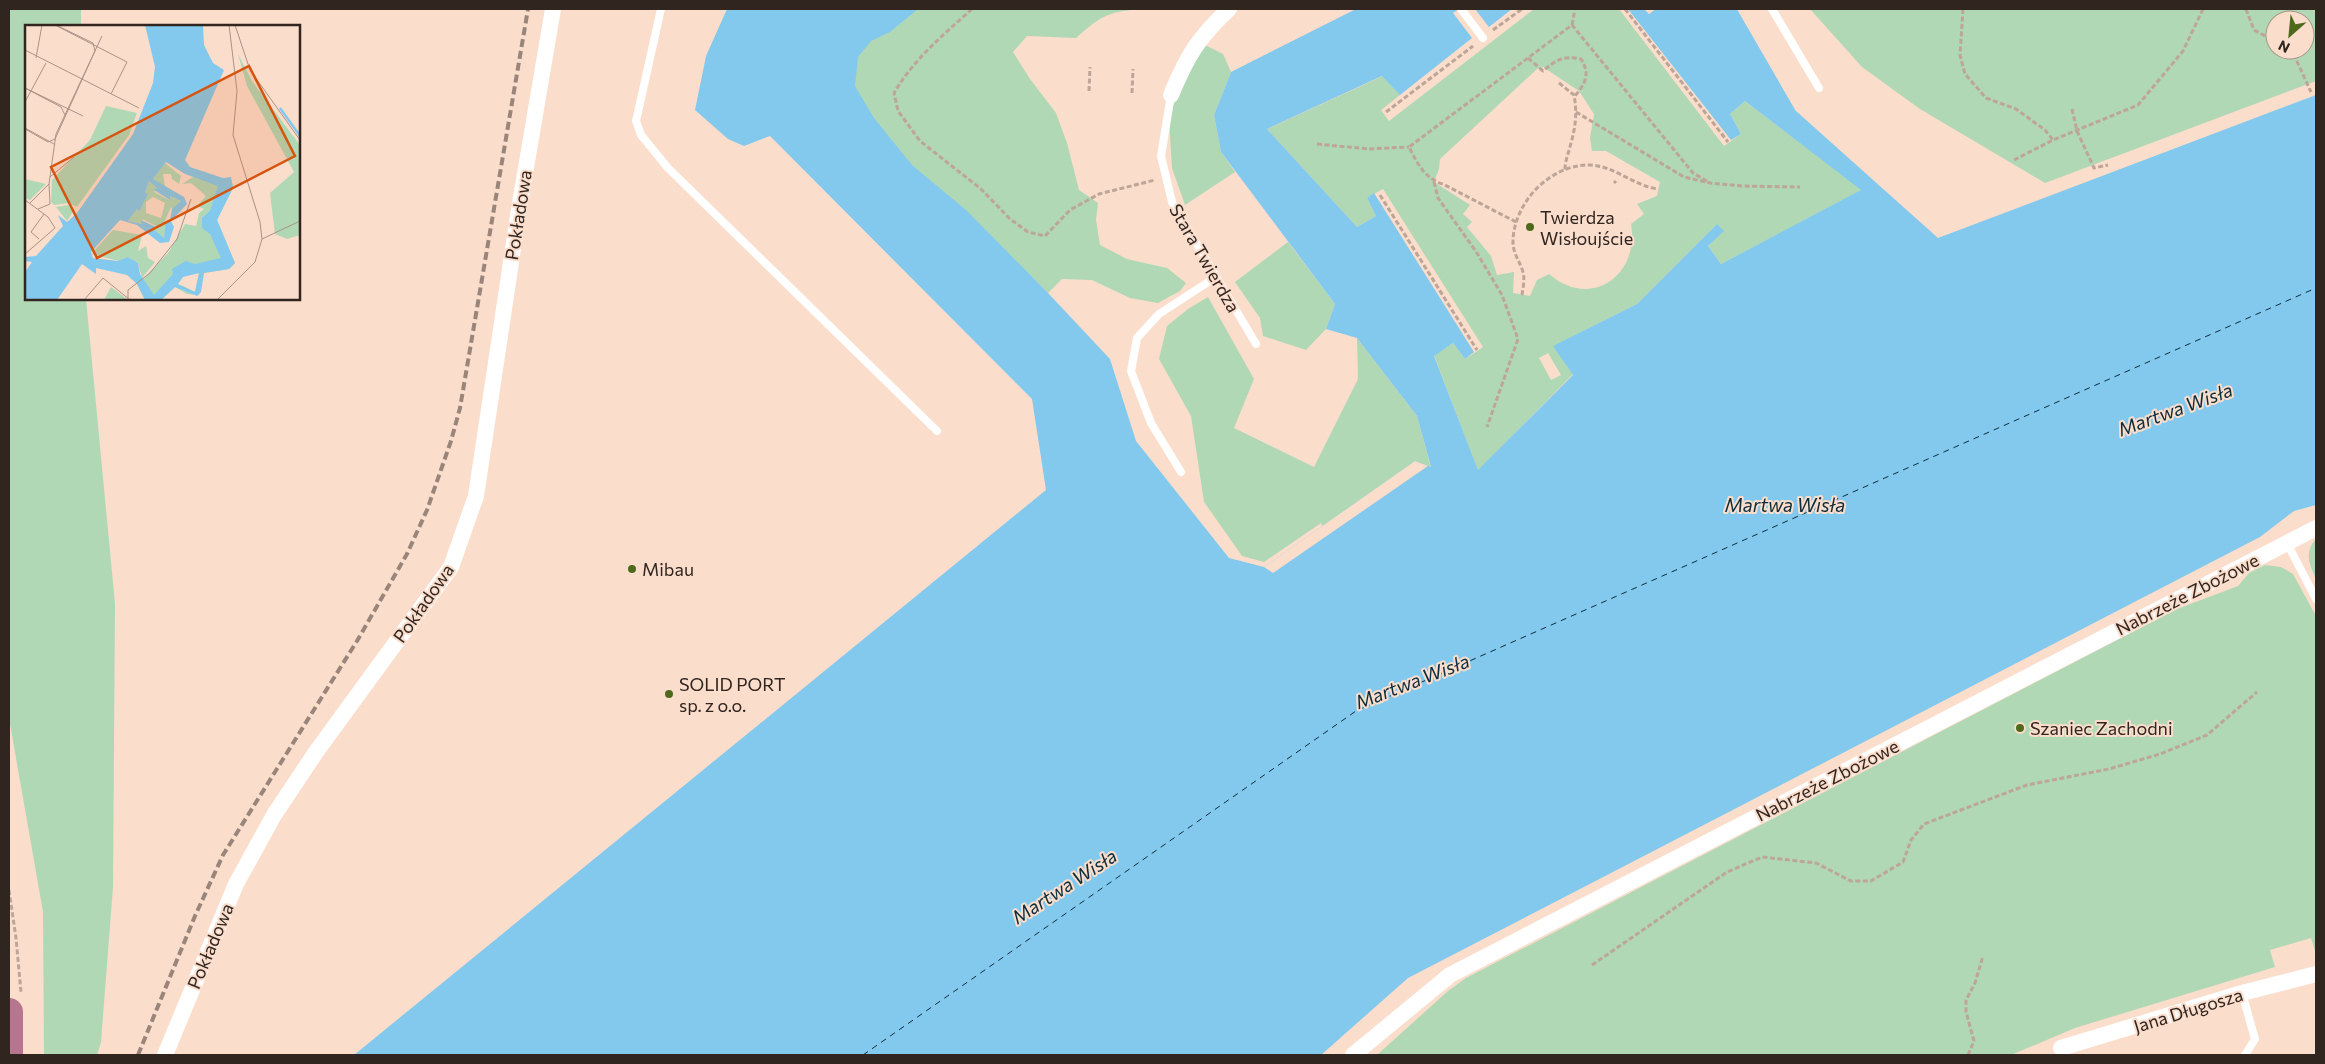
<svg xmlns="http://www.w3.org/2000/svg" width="2325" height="1064" font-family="Commissioner,sans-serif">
<rect width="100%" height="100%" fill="#fbddcc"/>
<g fill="#b0d8b5" fill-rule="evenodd">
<polygon points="9,9 81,9 81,26 26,26 26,299 86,299 115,604 113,887 101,1042 97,1055 44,1055 43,912 9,718"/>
<path d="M872 9H1140C1107 12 1101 16 1076 38L1027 36 1013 52 1030 79 1056 113 1067 143 1079 190 1098 203 1096 220 1100 245 1127 259 1167 268 1186 283 1180 291 1158 303 1130 298 1092 280 1062 279 1048 293 1029 274 870 159 836 48Z"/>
<path d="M1534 9H1619L1724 146 1741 134 1730 114 1745 101 1862 190 1721 264 1708 246 1723 231 1716 225 1637 304 1554 346 1573 374 1478 471 1434 355 1453 343 1465 359 1483 347 1383 189 1367 198 1376 216 1357 227 1267 129 1383 76 1400 95 1381 110 1389 121ZM1543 67 1579 91 1594 114 1590 138 1592 151H1606L1660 182 1657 196 1637 204 1644 214 1631 224C1640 276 1590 310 1549 274L1537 280 1530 296 1513 293 1514 272 1497 275 1491 256 1467 227 1472 222 1463 214 1470 205 1434 182 1439 169 1440 159 1537 69ZM1548 353 1561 375 1551 380 1539 358Z"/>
<path d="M1810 9H2316V81L2045 183 1920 109 1862 67ZM2275 20H2305V50H2275Z"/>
<polygon points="1203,44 1223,54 1231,72 1214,115 1221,152 1235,172 1185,205 1172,168 1169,120 1181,80"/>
<polygon points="1288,242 1335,304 1326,329 1306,350 1263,336 1260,318 1235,282"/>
<polygon points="1208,297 1254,379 1234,428 1314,467 1358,379 1357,338 1417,416 1431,468 1322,526 1321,523 1264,562 1242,556 1204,502 1191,416 1159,359 1167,326 1188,309"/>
<path d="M2316 539V579C2309 564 2304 552 2316 539Z"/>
<polygon points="2265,565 2281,567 2293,574 2316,616 2316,954 2311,938 2270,950 2275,967 2075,1028 2011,1055 1377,1055 1448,991 1466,978 2177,609 2238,586 2249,573"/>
</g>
<g fill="#83c9ed">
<polygon points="727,9 918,9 890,32 871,41 858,57 855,86 874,118 912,165 966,210 1048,293 1110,359 1136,441 1229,558 1264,567 1415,461 1431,467 1417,416 1357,338 1326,329 1335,304 1221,152 1214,115 1231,72 1356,9 1459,9 1453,13 1472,38 1400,95 1382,76 1267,129 1357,227 1376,216 1367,198 1374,193 1474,352 1465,359 1453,343 1434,356 1478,470 1573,375 1553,346 1637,304 1717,224 1724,231 1708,246 1721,264 1861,190 1745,101 1730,114 1741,134 1731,140 1628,9 1644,9 1649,14 1656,9 1737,9 1796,111 1938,238 2316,95 2316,505 2294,511 2260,537 1408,978 1321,1055 354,1055 1046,490 1032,399 770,136 744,146 728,139 695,110 706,56"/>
<polygon points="1475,9 1512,9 1489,27"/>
</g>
<g fill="#fbddcc">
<polygon points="1737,9 1739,9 1798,110 1796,111"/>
<polygon points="1415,461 1428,466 1273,573 1264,567"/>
</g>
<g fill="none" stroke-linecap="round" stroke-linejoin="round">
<polyline stroke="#0c2d3c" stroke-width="1" stroke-dasharray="6 5" stroke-linecap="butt" points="863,1055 1356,711 2316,288"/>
<g stroke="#bda597" stroke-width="3" stroke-dasharray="5 2.5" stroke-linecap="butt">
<path d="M972 9C943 35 914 59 894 93L898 111 920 141 981 189 1010 219 1028 232 1045 236 1070 210 1099 194 1155 180"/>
<polyline points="1625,9 1728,142"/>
<polyline points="1963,9 1960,55 1965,74 1986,98 2016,109 2045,130 2053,140"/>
<polyline points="2246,9 2254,30 2275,41"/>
<polyline points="1572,25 1575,9"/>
<polyline points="1493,30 1522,9"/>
<polyline points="2287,50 2294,55 2311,92"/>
<path d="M1528 58 1543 71C1556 60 1564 55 1581 59 1591 75 1585 84 1574 97"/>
<path d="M1559 83 1574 95C1577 111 1576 126 1571 143 1569 152 1565 160 1565 170"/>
<polyline points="1089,91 1090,67"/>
<polyline points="1132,93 1133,69"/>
<polyline points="2072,109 2077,131 2094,168 2108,165"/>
<polyline points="1386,112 1473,46"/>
<polyline points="1576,112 1684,177 1710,183 1742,186 1800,187"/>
<polyline points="1317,144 1369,149 1409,147"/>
<polyline points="2014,160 2053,140 2138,105 2183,51 2203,9"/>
<polyline points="1434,182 1438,198 1477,253 1502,295 1518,339 1487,427"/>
<polyline points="1614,183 1616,181"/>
<polyline points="1380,195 1477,350"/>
<path d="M1516 222 1443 184C1425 179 1417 163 1409 147L1572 25 1693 173 1710 183"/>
<path d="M1522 295C1523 288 1525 279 1523 272 1520 262 1514 255 1513 244 1512 204 1550 164 1590 165 1615 166 1634 186 1658 189"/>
<polyline points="9,890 16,938 21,992"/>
<polyline points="1592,965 1727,872 1762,857 1816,863 1851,881 1871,881 1903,862 1911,840 1924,824 2027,785 2109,769 2160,754 2207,735 2257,692"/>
<polyline points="1968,1055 1974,1041 1966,1012 1966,1000 1975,983 1983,956"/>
</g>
<g stroke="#fff" stroke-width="8">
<polyline points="661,9 636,121 641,135 668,168 937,431"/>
<polyline points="1461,9 1483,38"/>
<polyline points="1772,9 1819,88"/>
<polyline points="1171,95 1161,156 1172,202 1256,344"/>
<polyline points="1181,472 1151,423 1131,371 1137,338 1159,314 1216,277"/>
<polyline points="2287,543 2316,599"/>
<polyline points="2242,993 2255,1039 2245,1055"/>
</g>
<g stroke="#fff" stroke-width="16">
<path d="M1171 95C1187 56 1198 38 1229 9"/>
<polyline points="2061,1048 2242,993 2316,974"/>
<polyline points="165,1055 236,884 274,815 316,752 451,567 476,496 519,209 553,9"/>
<polyline points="1353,1055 1450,975 2316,528"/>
</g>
<polyline stroke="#b77590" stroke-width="28" points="9,1012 9,1055"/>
<polyline stroke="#9a857a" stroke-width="4" stroke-dasharray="8 4" stroke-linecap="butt" points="138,1055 195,916 223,855 357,641 407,554 427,510 451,441 460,408 528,9"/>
</g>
<g fill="#4e691b" stroke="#fbddcc" stroke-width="2">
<circle cx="1530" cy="227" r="5"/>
<circle cx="632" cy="569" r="5"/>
<circle cx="669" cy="694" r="5"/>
<circle cx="2020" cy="728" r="5"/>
</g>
<g text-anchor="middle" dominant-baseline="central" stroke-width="4" stroke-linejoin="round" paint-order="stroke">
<g font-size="18" fill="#30251f" stroke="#fbddcc">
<text transform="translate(518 215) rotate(-81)">Pokładowa</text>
<text transform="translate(1205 258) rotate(60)">Stara Twierdza</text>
<text transform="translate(2187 594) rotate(-27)">Nabrzeże Zbożowe</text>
<text transform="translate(423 603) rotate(-55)">Pokładowa</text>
<text transform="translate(1827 780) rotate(-27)">Nabrzeże Zbożowe</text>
<text transform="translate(210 946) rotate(-67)">Pokładowa</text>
<text transform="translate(2188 1010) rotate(-17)">Jana Długosza</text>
</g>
<g font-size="18" fill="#30251f" stroke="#fbddcc" text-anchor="start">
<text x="1540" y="217">Twierdza<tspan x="1540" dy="21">Wisłoujście</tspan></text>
<text x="642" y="569">Mibau</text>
<text x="679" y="684">SOLID PORT<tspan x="679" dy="21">sp. z o.o.</tspan></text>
<text x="2030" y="728">Szaniec Zachodni</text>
</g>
<g font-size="19" font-style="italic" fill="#0c2d3c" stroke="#fbddcc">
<text transform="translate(2175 409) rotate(-20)">Martwa Wisła</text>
<text x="1785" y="504">Martwa Wisła</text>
<text transform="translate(1412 681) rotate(-21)">Martwa Wisła</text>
<text transform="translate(1064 886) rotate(-33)">Martwa Wisła</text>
</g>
</g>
<g transform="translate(25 25)">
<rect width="275" height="275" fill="#fbddcc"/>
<path d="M213 29 227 56 275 120V210L262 214 250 209 245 168 269 147 222 61ZM81 81 112 88 104 110 52 182 44 178 29 180 26 177 27 155 65 115ZM140 138 156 151 154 159 147 154 146 149H138L140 162 128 154ZM168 152 196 160 197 166 184 198 199 229 188 205V193L202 160 207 157 208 163 192 195 210 238 204 244 179 248 174 270 162 269 150 262 136 275H120L112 259 116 258 121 264 118 254 143 228 160 199 171 201 174 188 179 184 172 181 181 171 166 158 157 159ZM168 245 163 250 174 248 170 267 156 260 161 267 150 260 134 273 125 272 121 267 133 271 151 251ZM0 154 21 159 5 175 0 173ZM124 156 132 163 129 167 144 175 145 171 156 176 149 185 146 182 139 198H143L139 214 128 204 131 201 117 194V199L103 196 112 184 114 187 122 170 120 168ZM128 172 140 178 136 193 121 188V177ZM43 180 49 185 42 196 31 182ZM88 205 117 210 113 226 121 221 123 233 130 237 117 253 113 238 103 232 94 236 66 229ZM86 262 102 274 103 275H79Z" fill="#b0d8b5" fill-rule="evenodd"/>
<path d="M120 0H178L179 20 188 38 199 45 160 135 165 142 198 153 206 152 208 163 192 195 210 238 204 244 179 248 176 267 172 271 150 262 136 275H120L112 259 102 250 71 243V249L57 239 32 275H0V247L7 237 0 236V232L11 231 38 201 33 190 42 197 52 188 108 109 128 58 130 42ZM141 137 160 149 193 161 185 186 177 193V203L185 209 196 233 170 239 161 236 147 244 148 249 129 270 115 249 113 238 103 232 93 236 68 233 66 227 95 195 112 200 135 218 144 217 149 202 146 196 162 179 159 172 128 154ZM124 156 132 163 129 165 145 175V171L156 176 147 184 145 195 141 197 139 213 128 204 131 202 116 195 117 199 103 196 112 184 114 187 123 169 120 168ZM174 248 170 267 153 259 158 252Z" fill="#83c9ed" fill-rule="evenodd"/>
<path fill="none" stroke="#83c9ed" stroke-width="2.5" d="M255 83 275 111M12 275 33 240 124 130 159 64 156 33 145 0"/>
<path fill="none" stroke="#aa9387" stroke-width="1" d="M30 0 102 37 86 69M210 0 225 45 275 115M0 25 114 83M11 33 17 0M0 63 58 91M0 63 36 82 40 90M0 77 21 38M0 103 29 119M0 104 23 117 30 114 70 26 68 18 31 0M25 152 49 132M0 175 23 192 30 203 0 229M5 178 24 159M13 184 25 179 24 159 31 109 77 11M14 214 6 207 19 189M237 214 275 196M103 273V265L125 248 152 214 166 174M59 275 78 253 105 275M192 275 230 237 237 214 235 197 208 110 212 66 204 0"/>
<path fill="#d6540e" fill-opacity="0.15" stroke="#d6540e" stroke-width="2.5" d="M224 41 270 131 72 233 26 142Z"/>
<rect width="275" height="275" fill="none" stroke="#30251f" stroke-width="2.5"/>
</g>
<rect width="2325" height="1064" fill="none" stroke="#30251f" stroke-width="20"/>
<g transform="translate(2290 35) rotate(207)"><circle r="24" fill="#fbddcc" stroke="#aa9387"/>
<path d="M0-4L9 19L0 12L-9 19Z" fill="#4e691b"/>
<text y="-8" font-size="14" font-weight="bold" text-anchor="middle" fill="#30251f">N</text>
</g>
</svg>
